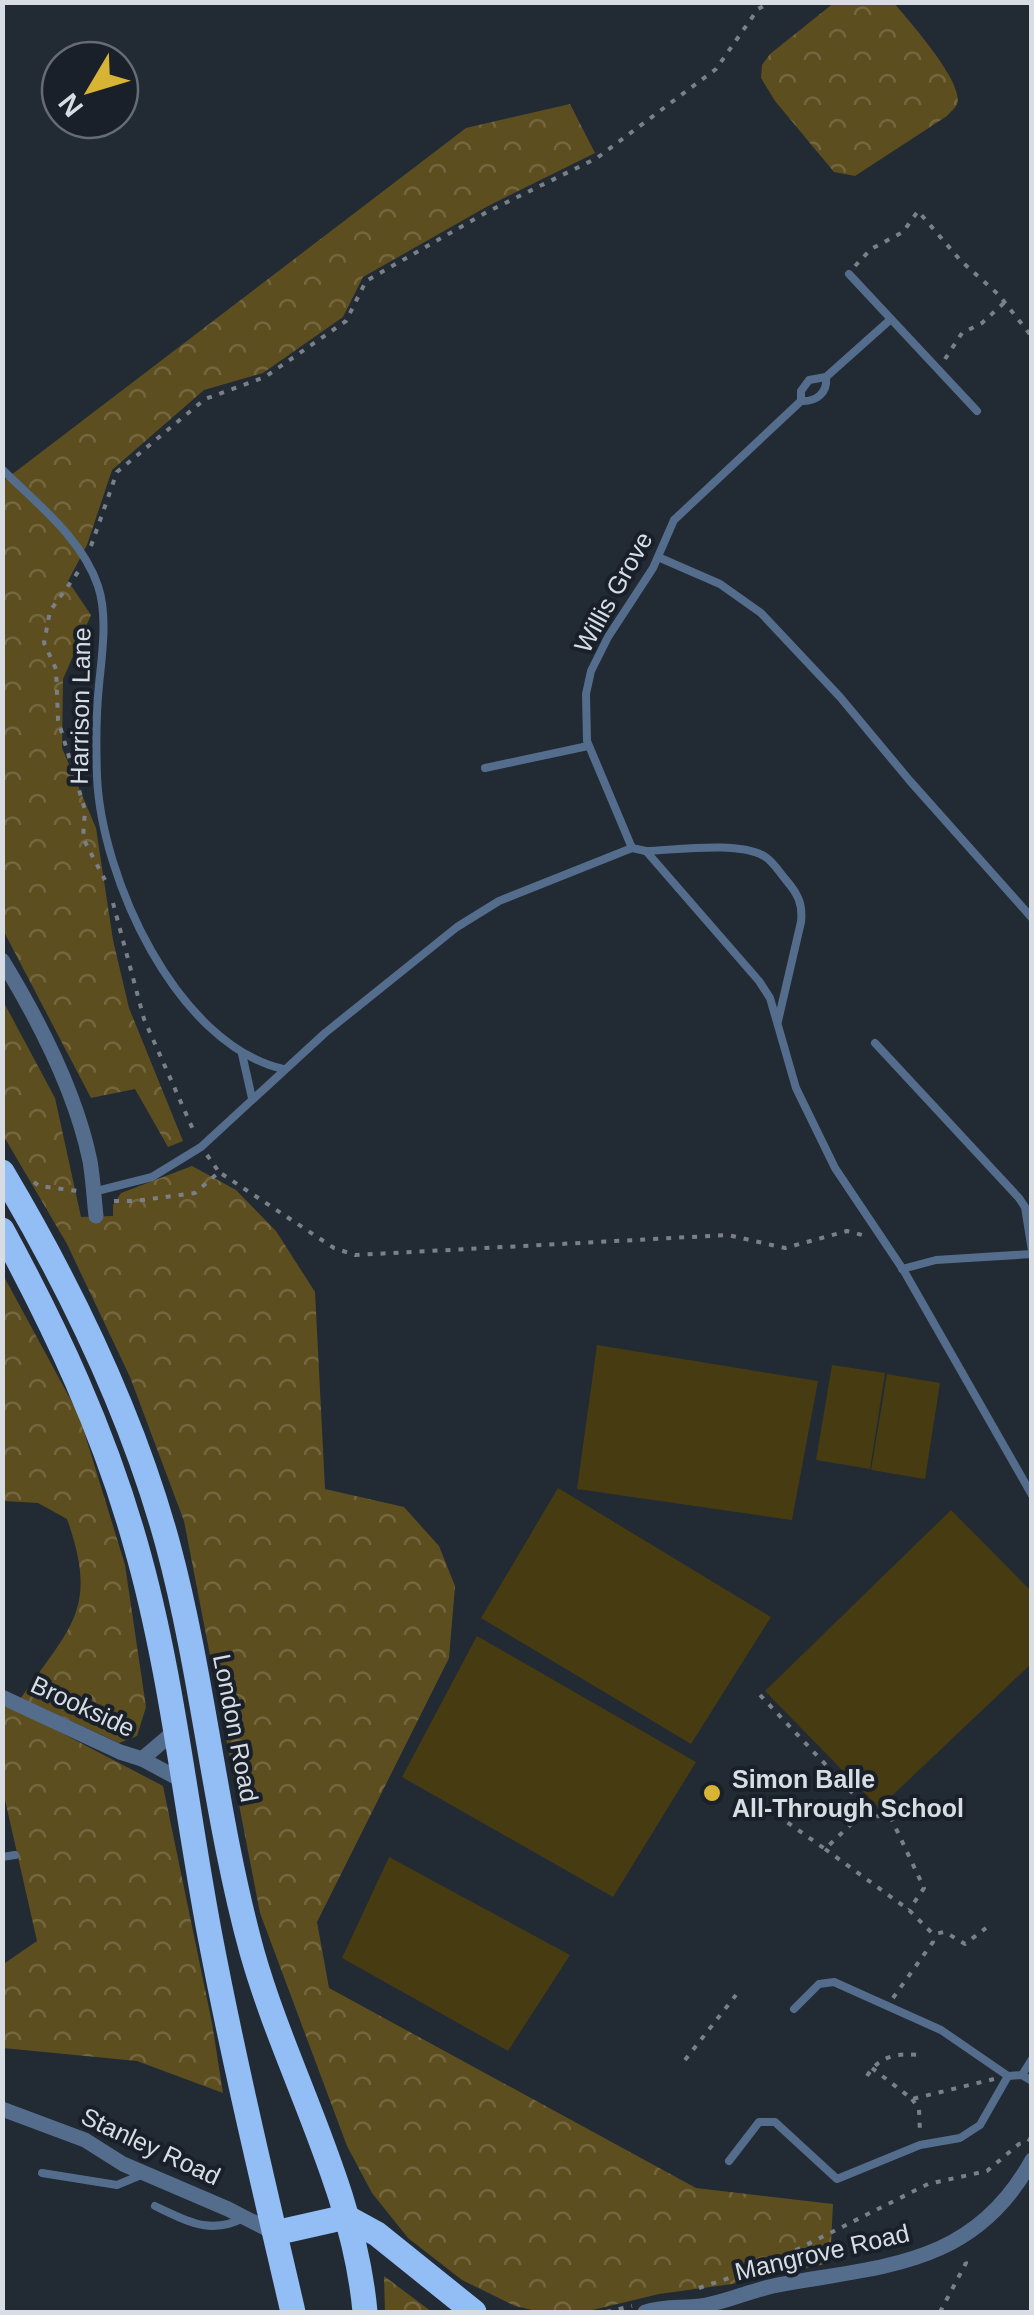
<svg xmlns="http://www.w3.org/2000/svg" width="1034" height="2315" font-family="Arial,sans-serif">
<defs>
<pattern id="forest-crowns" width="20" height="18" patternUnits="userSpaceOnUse" patternTransform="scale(2.5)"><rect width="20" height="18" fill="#5d4e1f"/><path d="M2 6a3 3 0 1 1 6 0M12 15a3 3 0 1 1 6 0" fill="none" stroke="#74673f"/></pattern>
</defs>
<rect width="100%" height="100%" fill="#222a34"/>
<g fill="url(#forest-crowns)">
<path d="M835 2 894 3C908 20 965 83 957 104 955 109 950 112 947 116L855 176 834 172 775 101 761 78 762 65 770 54Z"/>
<polygon points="570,104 595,153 488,206 363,277 343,317 263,373 204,390 112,470 87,545 68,581 91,615 63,679 62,748 96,828 113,940 129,1008 183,1141 168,1147 135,1089 91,1098 3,930 2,482 466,128"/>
<polygon points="2,999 55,1098 81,1217 113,1216 113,1205 121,1193 192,1166 236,1190 276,1231 315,1292 325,1489 404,1507 439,1546 455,1586 449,1658 317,1922 329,1988 696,2188 833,2204 830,2263 732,2284 659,2294 584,2312 541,2312 515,2306 462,2280 408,2238 372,2193 347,2146 260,1913 184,1521 130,1377 67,1244 3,1135"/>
<path d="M2 1273 79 1415 125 1565 146 1707 137 1736 119 1743 21 1698C71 1626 99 1609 67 1519L38 1503 3 1501Z"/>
<polygon points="3,1707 14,1708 163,1786 212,2023 223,2093 137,2061 3,2048 2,1965 37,1941 3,1791"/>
<polygon points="384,2276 432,2312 385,2312"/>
</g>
<g fill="#473b12">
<polygon points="597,1345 818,1381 792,1520 577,1489"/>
<polygon points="832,1365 885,1373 870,1469 816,1460"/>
<polygon points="887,1374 940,1383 925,1479 871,1470"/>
<polygon points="558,1488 771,1617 691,1744 481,1618"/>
<polygon points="951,1510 1031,1591 1031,1664 879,1808 765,1691"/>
<polygon points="477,1636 696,1762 613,1897 402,1777"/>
<polygon points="389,1857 570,1955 508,2051 342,1958"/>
</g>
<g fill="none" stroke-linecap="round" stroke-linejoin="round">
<g stroke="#7a8089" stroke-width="4" stroke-dasharray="5 8" stroke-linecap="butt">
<polyline points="855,266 871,249 903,232 918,211 961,261 999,295 1032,337"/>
<polyline points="945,359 962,333 982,323 1005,302"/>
<polyline points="91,546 117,472 205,399 265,377 346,321 366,281 487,212 597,158 716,69 758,9 771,2"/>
<polyline points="78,572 50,611 44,643 56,669 58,720 85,810 83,838 105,880"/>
<polyline points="113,903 144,1019 195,1134"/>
<polyline points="207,1155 219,1172"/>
<polyline points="34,1182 39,1186 78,1191"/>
<polyline points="114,1201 135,1201 195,1193 219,1172 334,1248 355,1255 728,1235 785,1248 847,1231 866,1236"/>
<polyline points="760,1695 875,1817 889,1813"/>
<polyline points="885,1805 924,1888 909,1910"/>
<polyline points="777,1815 825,1849 866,1810"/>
<polyline points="825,1849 909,1910 933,1934 945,1932 965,1944 986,1928"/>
<polyline points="893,1998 933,1942 933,1935"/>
<polyline points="685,2060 736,1995"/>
<polyline points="872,2068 912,2099 994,2079"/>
<path d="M867 2076C880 2055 898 2053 921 2055"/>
<polyline points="912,2099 919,2109 920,2132"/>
<polyline points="699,2288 762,2267 928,2184 987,2171 1019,2144 1028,2142 1032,2136"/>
<polyline points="606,2312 632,2306"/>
<polyline points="940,2312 966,2263 963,2254"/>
</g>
<g stroke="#546d8d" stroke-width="8">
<polyline points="849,274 977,411"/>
<path d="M801 401C816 402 828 393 826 377L891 319"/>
<path d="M2 469C36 503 82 538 98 586 108 616 102 654 99 685 96 714 96 747 97 776 101 877 176 1044 283 1069"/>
<polyline points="658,557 720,584 761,613 840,697 910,781 1032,918"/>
<polyline points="485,768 588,746"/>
<polyline points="632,848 587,741 586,694 591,671 608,637 653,568 674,520 801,401 801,391 809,380 826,377"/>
<path d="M646 851C676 850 739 841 764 856 773 861 779 872 786 880 798 894 803 904 801 922L778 1021"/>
<polyline points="875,1043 1019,1198 1025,1207 1032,1251"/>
<polyline points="242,1054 252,1098"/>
<polyline points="93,1192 152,1177 201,1147 325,1033 457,927 499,901 632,848 646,851 759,981 770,998 796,1088 835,1168 904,1271 1032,1495"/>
<polyline points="902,1269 936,1260 1032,1254"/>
<polyline points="2,1857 15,1855"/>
<polyline points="794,2009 819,1984 834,1982 941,2030 1008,2076 1022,2075 1032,2081"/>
<polyline points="1022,2075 1032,2059"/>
<polyline points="729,2161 759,2122 775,2122 837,2179 920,2145 960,2138 980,2125 1008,2076"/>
<polyline points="42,2173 117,2185 141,2175"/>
<path d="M155 2206C187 2221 211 2236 245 2217"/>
</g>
<g stroke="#546d8d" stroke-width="15">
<path d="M2 960C38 1019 76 1093 90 1161 93 1179 94 1198 96 1216"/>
<polyline points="2,1697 120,1752 142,1759"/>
<polyline points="175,1731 142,1759 183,1781"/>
<polyline points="2,2109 85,2140 123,2164 228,2209 275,2233"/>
<path d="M645 2312C666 2305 685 2309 706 2305 729 2301 750 2291 773 2286 880 2265 972 2269 1032 2160"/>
</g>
<g stroke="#92bdf5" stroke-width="25">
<path d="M2 1172C71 1288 132 1413 168 1545 204 1679 215 1818 252 1952 286 2072 354 2187 365 2312"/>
<path d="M2 1230C57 1331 104 1432 135 1542 172 1670 185 1805 210 1936 234 2062 264 2187 293 2312"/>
<polyline points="275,2233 346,2217 377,2234 474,2312"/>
</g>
</g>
<circle fill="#d8b434" stroke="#19202a" stroke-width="4" cx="712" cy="1793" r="10"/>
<g text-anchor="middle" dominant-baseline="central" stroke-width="8" stroke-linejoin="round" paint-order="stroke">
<g font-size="25" fill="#d8dde4" stroke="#19202a">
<text transform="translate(613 592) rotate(-61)">Willis Grove</text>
<text transform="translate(80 706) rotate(-89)">Harrison Lane</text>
<text transform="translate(83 1706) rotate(25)">Brookside</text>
<text transform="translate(236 1728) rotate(79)">London Road</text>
<text transform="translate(151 2146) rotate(25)">Stanley Road</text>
<text transform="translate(822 2252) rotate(-13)">Mangrove Road</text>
</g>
<g font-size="25" font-weight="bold" fill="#d8dde4" stroke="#19202a" text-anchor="start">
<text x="732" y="1779">Simon Balle<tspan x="732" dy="29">All-Through School</tspan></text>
</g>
</g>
<rect width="1034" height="2315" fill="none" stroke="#d8dde4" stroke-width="10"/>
<g transform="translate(90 90) rotate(232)"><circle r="48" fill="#19202a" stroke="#656c74" stroke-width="2.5"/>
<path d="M0-8L18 38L0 25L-18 38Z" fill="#d8b434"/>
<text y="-15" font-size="28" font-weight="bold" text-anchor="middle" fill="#d8dde4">N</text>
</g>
</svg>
